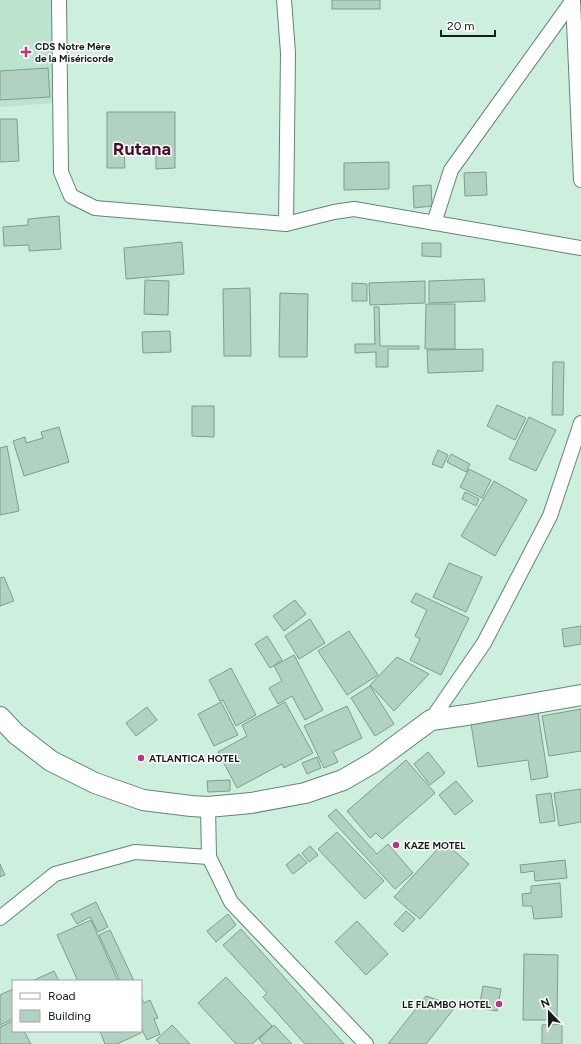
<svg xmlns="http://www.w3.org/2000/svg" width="581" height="1044" font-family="Figtree,sans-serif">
<rect width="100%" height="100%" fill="#cdefde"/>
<polygon fill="#bbe4cf" points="0,0 51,0 54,103 0,107"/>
<g fill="#b1d2c1" stroke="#7d9d8d">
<rect x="332" y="0" width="48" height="9"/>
<polygon points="48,68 50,97 0,100 0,71"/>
<polygon points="107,112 175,112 175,168 156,169 156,147 124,148 125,168 107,168"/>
<polygon points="0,119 17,119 19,161 0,162"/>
<polygon points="389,162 389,189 344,190 344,163"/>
<polygon points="486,172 487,195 465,196 464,173"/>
<polygon points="431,185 432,206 414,208 413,186"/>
<polygon points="59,216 61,249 29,251 29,245 4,246 3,227 28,225 28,219"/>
<polygon points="182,242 184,274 126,279 124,248"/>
<polygon points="422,243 441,243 441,257 422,256"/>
<polygon points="484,279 485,301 429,303 429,281"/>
<polygon points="145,280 169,281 168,315 144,314"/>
<polygon points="425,281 425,303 370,305 369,283"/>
<polygon points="352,283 367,284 367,301 352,301"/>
<polygon points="250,288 251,356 224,356 223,289"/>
<polygon points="280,293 308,294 307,357 279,357"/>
<polygon points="426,304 455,304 455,349 425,349"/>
<polygon points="374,307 379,307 380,346 419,346 419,349 388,349 388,367 376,367 376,352 355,353 355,344 375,344"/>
<polygon points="170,331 171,352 143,353 142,332"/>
<polygon points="483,349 483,371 428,373 427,350"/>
<polygon points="553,362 564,362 563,415 552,415"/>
<polygon points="497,405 526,418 515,440 487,426"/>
<polygon points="192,406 214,406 214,437 192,436"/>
<polygon points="529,417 556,430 536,471 509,459"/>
<polygon points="59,427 69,462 24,476 13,441 25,437 26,443 43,438 41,432"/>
<polygon points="7,446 19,511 0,515 0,448"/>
<polygon points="438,450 448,455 442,468 432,464"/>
<polygon points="451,454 470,464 466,472 447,462"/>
<polygon points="469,469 491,480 482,498 460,487"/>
<polygon points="494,481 527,500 495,556 461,536"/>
<polygon points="465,492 479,499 476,506 462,499"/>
<polygon points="449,563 482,577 466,612 433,597"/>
<polygon points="4,577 14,601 0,606 0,578"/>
<polygon points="416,593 469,618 441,675 410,660 420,639 415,636 427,610 411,602"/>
<polygon points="295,600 306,614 284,631 273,616"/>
<polygon points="310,619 325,643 299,659 285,636"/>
<polygon points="581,626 581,644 564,647 562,629"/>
<polygon points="349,631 378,675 347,695 318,651"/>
<polygon points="267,636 282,660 270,668 255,644"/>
<polygon points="294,655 323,710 305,720 292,696 278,704 269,688 282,681 274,666"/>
<polygon points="397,657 429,674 394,711 370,685"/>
<polygon points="231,668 256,715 236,726 223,700 220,701 209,680"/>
<polygon points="370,686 394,724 375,736 351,698"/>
<polygon points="221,702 238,735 214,746 198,714"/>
<polygon points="285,702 313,753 284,768 282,764 237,788 218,752 247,736 242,725"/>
<polygon points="347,706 362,738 333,752 338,762 324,768 304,726"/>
<polygon points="147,707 157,720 136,736 126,723"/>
<polygon points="581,709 581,751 549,756 542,716"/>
<polygon points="538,713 548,777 531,780 528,760 478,767 471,724"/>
<polygon points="428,752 445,773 430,785 414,764"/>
<polygon points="317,757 321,768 307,774 302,763"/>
<polygon points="406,760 435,793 382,839 376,833 370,838 347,811"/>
<polygon points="230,780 230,791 208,792 207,781"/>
<polygon points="456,781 473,801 455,815 439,795"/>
<polygon points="581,789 581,822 559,826 554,793"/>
<polygon points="551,793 555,821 540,823 536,795"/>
<polygon points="336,809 377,854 388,844 413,873 395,889 328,816"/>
<polygon points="337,832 384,881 365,899 318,849"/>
<polygon points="444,842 469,864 420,919 394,897"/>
<polygon points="310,846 318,855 309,862 302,853"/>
<polygon points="299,854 307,863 293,874 286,865"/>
<polygon points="565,860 567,878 535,881 534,871 521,873 520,865"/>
<polygon points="0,864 5,875 0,877"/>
<polygon points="560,883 562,917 534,919 532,906 523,906 522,894 531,893 531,886"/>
<polygon points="96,902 108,927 98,932 90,917 77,924 71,914"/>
<polygon points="406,911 415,919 403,932 394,924"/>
<polygon points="228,914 236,925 216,942 207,931"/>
<polygon points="91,920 118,981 78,981 57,935"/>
<polygon points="357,921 388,954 366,975 335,942"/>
<polygon points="241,929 344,1044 305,1044 263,997 267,993 223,945"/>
<polygon points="110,930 134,981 120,981 99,935"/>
<polygon points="524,954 558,955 557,1020 523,1020"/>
<polygon points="54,971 59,981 32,981"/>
<polygon points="226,977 272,1026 252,1044 236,1044 198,1003"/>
<polygon points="483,986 501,989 497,1011 479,1008"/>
<polygon points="13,989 13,1019 0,1025 0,995"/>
<polygon points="426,996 456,1006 426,1044 388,1044"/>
<polygon points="141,997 144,1003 150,1000 158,1018 154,1019 160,1034 147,1040 141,1028"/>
<polygon points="13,1021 13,1031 24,1031 31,1044 0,1044 0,1027"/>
<polygon points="562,1024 562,1044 542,1044 542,1025"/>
<polygon points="172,1025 190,1044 160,1044 156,1040"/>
<polygon points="274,1025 292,1044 263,1044 259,1039"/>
<polygon points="100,1031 140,1031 141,1033 117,1044 105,1044"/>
</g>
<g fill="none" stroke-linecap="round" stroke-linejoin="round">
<g stroke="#658475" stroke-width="16">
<g id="minor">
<polyline points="59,0 61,172 71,196 95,208 286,224 288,53 284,0"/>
<polyline points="573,0 581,180"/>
<polyline points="434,223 451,170 573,0"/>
<polyline points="286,224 334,212 354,209 581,248"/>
<polyline points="431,720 484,643 550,516 581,423"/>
<polyline points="208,807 209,857 231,902 366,1044"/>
<polyline points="0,918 55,874 135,852 209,857"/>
</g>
</g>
<g stroke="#658475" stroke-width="22">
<polyline id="secondary" points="0,717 16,734 51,761 95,783 143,800 191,806 208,807 251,803 305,793 343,780 374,762 431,720 467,715 581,695"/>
</g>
<use href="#minor" stroke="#fff" stroke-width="14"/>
<use href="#secondary" stroke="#fff" stroke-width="20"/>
</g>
<g fill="#bc367a" stroke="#fff" stroke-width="1.5">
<path d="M24 46h4v4h4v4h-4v4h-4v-4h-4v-4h4z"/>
<circle cx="141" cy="758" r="4"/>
<circle cx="396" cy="845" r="4"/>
<circle cx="499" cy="1004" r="4"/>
</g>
<g text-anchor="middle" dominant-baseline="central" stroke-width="3" stroke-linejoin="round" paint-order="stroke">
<g font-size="10" font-weight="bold" fill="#121e18" stroke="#fff" text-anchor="start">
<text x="35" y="46">CDS Notre Mère<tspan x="35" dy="12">de la Miséricorde</tspan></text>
<text x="149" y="758">ATLANTICA HOTEL</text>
<text x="404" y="845">KAZE MOTEL</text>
<text x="491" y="1004" text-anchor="end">LE FLAMBO HOTEL</text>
</g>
<g font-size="18" font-weight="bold" fill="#4c0b2d" stroke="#fff">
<text x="142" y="149">Rutana</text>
</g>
</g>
<rect x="12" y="980" width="130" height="52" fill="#ffffff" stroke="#a0a5a3"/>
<rect x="20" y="993" width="20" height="6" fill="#ffffff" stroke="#a0a5a3"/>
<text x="48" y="1000" font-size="12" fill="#121e18">Road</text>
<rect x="20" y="1010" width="20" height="12" fill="#b1d2c1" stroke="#a0a5a3"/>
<text x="48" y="1020" font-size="12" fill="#121e18">Building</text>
<g transform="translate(549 1012) rotate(338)" stroke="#ffffff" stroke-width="3" paint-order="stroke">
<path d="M0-3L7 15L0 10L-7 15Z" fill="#121e18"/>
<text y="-6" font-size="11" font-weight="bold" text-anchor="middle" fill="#121e18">N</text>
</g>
<path d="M441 30v6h54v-6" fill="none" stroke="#121e18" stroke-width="2"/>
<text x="447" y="30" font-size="12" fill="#121e18" stroke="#ffffff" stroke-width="3" paint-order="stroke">20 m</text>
</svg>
